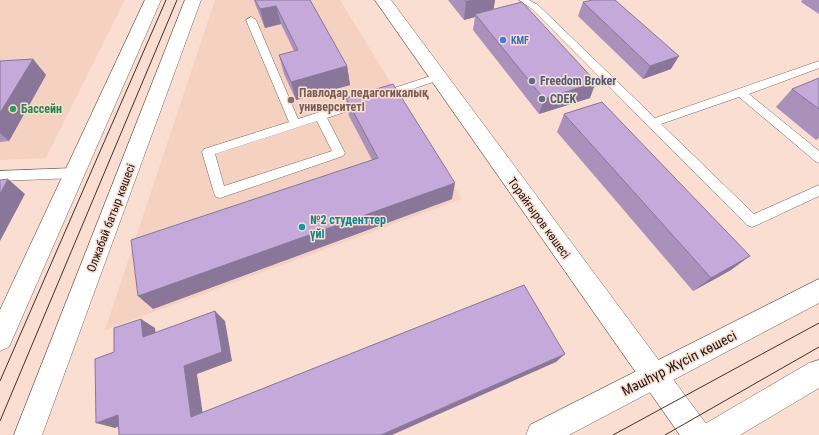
<svg xmlns="http://www.w3.org/2000/svg" width="819" height="435" font-family="'Roboto Condensed',sans-serif">
<rect width="100%" height="100%" fill="#faded2"/>
<g fill="#f4d1c1">
<polygon points="0,0 125,0 46,158 0,160"/>
<polygon points="215,0 340,0 462,199 105,330"/>
</g>
<g fill="none" stroke-linecap="round" stroke-linejoin="round">
<g stroke="#796257" stroke-width="1">
<g id="service">
<polygon points="519,0 529,0 538,5 655,118 819,61 819,68 749,94 819,151 819,163 815,161 739,97 661,124 754,214 819,185 819,196 757,225 752,227 747,225 532,9"/>
<path d="M251 17 256 20 298 119 434 75 438 74 443 77 442 79 327 118 345 153 343 156 220 198 216 197 214 193 202 152 204 149 289 122 246 20ZM317 121 332 151 224 186 215 154Z"/>
<polygon points="75,168 79,170 81,173 79,176 75,178 0,181 0,171"/>
</g>
</g>
<g stroke="#796257" stroke-width="1">
<g id="tertiary">
<polygon points="819,279 819,303 569,435 526,435 530,425"/>
<polygon points="819,360 819,388 740,435 699,435 703,425 809,363"/>
</g>
</g>
<g stroke="#796257" stroke-width="1">
<g id="secondary">
<polygon points="145,0 161,0 9,347 0,351 0,310"/>
<polygon points="185,0 201,0 42,435 14,435"/>
</g>
</g>
<g stroke="#796257" stroke-width="1">
<polygon id="primary" points="375,0 391,0 707,425 711,435 680,435"/>
</g>
<use href="#service" fill="#fff" fill-rule="evenodd"/>
<use href="#tertiary" fill="#fff" fill-rule="evenodd"/>
<use href="#secondary" fill="#fff" fill-rule="evenodd"/>
<use href="#primary" fill="#fff" fill-rule="evenodd"/>
<g stroke="#3f342e" stroke-width="1">
<polyline points="0,381 166,0"/>
<polyline points="0,421 177,0"/>
<polyline points="613,435 819,323"/>
<polyline points="665,435 819,347"/>
</g>
</g>
<g fill="#a991bb">
<polygon points="254,0 310,0 347,66 350,85 296,100 284,74 279,55 294,51 281,24 265,28 256,6"/>
<polygon points="448,0 495,0 493,10 590,98 539,114 473,30 475,17 464,20"/>
<polygon points="802,0 819,0 819,14 801,2"/>
<polygon points="583,2 671,69 643,79 578,16"/>
<polygon points="33,59 46,75 9,141 0,142 0,61"/>
<polygon points="819,78 819,138 816,140 776,107 792,89"/>
<polygon points="346,98 452,199 153,309 372,160 349,116"/>
<polygon points="564,114 731,270 693,291 557,132"/>
</g>
<g fill="#897699">
<polygon points="472,0 495,0 493,12 475,14 475,17 464,20 466,2"/>
<polygon points="276,6 281,24 265,28 260,9"/>
<polygon points="679,56 671,69 643,79 650,66"/>
<polygon points="33,59 46,75 9,141 0,133 0,113"/>
<polygon points="347,66 350,85 296,100 291,82"/>
<polygon points="596,82 590,98 539,114 544,99"/>
<polygon points="8,179 25,194 0,241 0,194"/>
<polygon points="455,183 452,199 153,309 138,296"/>
<polygon points="750,256 731,270 693,291 711,278"/>
<polygon points="215,311 225,321 232,361 197,374 204,422 191,417 184,366"/>
<polygon points="141,319 155,328 157,346 143,337"/>
<polygon points="565,354 556,362 392,435 381,435"/>
<polygon points="118,415 134,420 115,428 96,423"/>
</g>
<g fill="#c4a9da" stroke="#897699">
<polygon points="255,0 310,0 347,66 291,82 279,55 298,50 276,6 260,9"/>
<polygon points="465,0 472,0 466,2"/>
<polygon points="593,0 615,0 679,56 650,66 583,2"/>
<polygon points="522,2 596,82 544,99 475,14"/>
<polygon points="33,59 0,113 0,61"/>
<polygon points="819,78 819,109 792,89"/>
<polygon points="393,84 455,183 138,296 131,240 378,158 346,98"/>
<polygon points="602,102 750,256 711,278 564,114"/>
<polygon points="8,179 0,194 0,180"/>
<polygon points="524,285 565,354 381,435 119,435 118,415 96,423 95,359 114,352 114,328 141,319 143,337 215,311 222,352 184,366 191,417"/>
</g>
<circle fill="#3f7fe0" stroke="#faded2" stroke-width="1.5" cx="503" cy="40" r="4"/>
<g fill="#5c6f8a" stroke="#faded2" stroke-width="1.5">
<circle cx="532" cy="81" r="4"/>
<circle cx="542" cy="99" r="4"/>
</g>
<circle fill="#8d6e63" stroke="#faded2" stroke-width="1.5" cx="291" cy="100" r="4"/>
<circle fill="#2e9e5b" stroke="#faded2" stroke-width="1.5" cx="13" cy="109" r="4"/>
<circle fill="#0f9aa8" stroke="#faded2" stroke-width="1.5" cx="302" cy="227" r="4"/>
<g text-anchor="middle" dominant-baseline="central" stroke-width="3" stroke-linejoin="round" paint-order="stroke">
<g font-size="10" font-weight="bold" fill="#366cbe" stroke="#faded2" text-anchor="start">
<text x="511" y="40">KMF</text>
</g>
<g font-size="12" font-weight="bold" fill="#4e5e75" stroke="#faded2" text-anchor="start">
<text x="540" y="81">Freedom Broker</text>
<text x="550" y="99">CDEK</text>
</g>
<g font-size="12" font-weight="bold" fill="#785e54" stroke="#faded2" text-anchor="start">
<text x="299" y="93">Павлодар педагогикалық<tspan x="299" dy="14">университеті</tspan></text>
</g>
<g font-size="12" font-weight="bold" fill="#27864d" stroke="#faded2" text-anchor="start">
<text x="21" y="109">Бассейн</text>
</g>
<g font-size="12" fill="#1e1511" stroke="#faded2">
<text transform="translate(111 218) rotate(-69)">Олжабай батыр көшесі</text>
<text transform="translate(539 218) rotate(54)">Торайғыров көшесі</text>
</g>
<g font-size="12" font-weight="bold" fill="#0d838f" stroke="#faded2" text-anchor="start">
<text x="310" y="220">№2 студенттер<tspan x="310" dy="14">үйі</tspan></text>
</g>
<g font-size="14" fill="#1e1511" stroke="#faded2">
<text transform="translate(679 363) rotate(-27)">Мәшһүр Жүсіп көшесі</text>
</g>
</g>
</svg>
